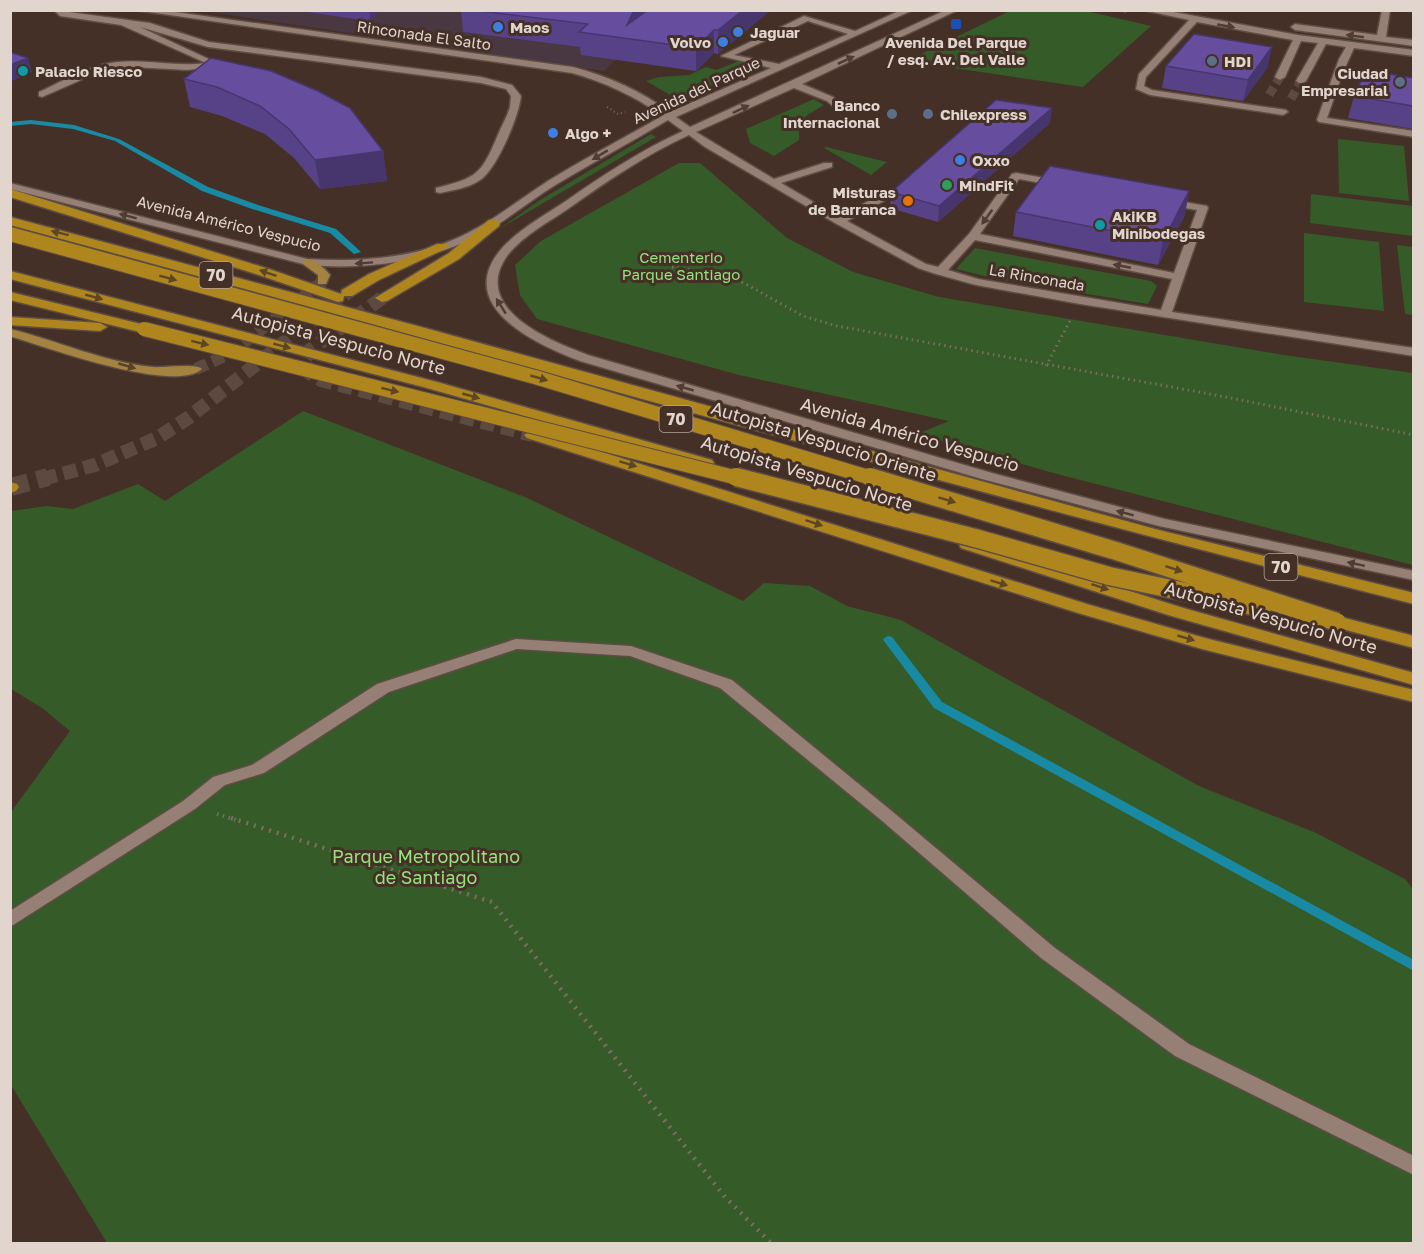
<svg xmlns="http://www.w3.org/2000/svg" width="1424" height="1254" font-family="'Golos Text',sans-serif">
<rect width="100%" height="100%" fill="#443026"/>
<polygon fill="#493741" points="203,11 669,11 604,71"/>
<g fill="#355c28">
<polygon points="1010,11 1086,11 1151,26 1083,87 906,61"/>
<polygon points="739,61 760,66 694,95 672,96 646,81 659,77 689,75 706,67 716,70"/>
<polygon points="814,99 824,105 806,116 799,124 799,140 774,156 750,143 746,129"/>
<polygon points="651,134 656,137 499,229 540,200"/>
<polygon points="1338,139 1404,146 1409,201 1339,193"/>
<polygon points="826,147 887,162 871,175 824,148"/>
<polygon points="679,163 700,163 787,238 853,272 939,297 1284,355 1413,373 1413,565 1057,474 917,434 949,421 739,375 537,319 520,295 515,265 541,241"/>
<polygon points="1311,194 1413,206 1413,236 1310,223"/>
<polygon points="1304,233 1379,242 1384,311 1304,302"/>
<polygon points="1397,245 1413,247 1413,315 1405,314"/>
<polygon points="975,248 1151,281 1157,286 1148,304 997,279 956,269"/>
<polygon points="303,411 525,497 743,601 764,583 810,586 847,606 901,620 1199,786 1314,832 1405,879 1413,889 1413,1243 107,1243 11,1085 11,812 70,731 42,708 11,689 11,511 47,506 73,509 138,484 165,501"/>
</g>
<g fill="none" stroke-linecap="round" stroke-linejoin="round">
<g fill="#198aa4" fill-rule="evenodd">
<polygon points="31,120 74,125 119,139 208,187 258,205 336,229 361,252 354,254 330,233 252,209 202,191 115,141 73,129 31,124 10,126 10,122"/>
<polygon points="888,636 892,637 942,702 1414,960 1414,971 934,708 884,641 883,639"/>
</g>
<g stroke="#5c493f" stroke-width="9" stroke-dasharray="9 4.5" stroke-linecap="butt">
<polyline points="1269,95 1280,77"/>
<polyline points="1291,99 1301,81"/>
</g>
<polyline stroke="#5c493f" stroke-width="12" stroke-dasharray="12 6" stroke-linecap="butt" points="196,369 231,353 322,282"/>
<g stroke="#5c493f" stroke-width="14" stroke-dasharray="14 7" stroke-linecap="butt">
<polyline points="382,298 310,350 304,360 308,372 321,380 532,435"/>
<polyline points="43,479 95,465 157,438 188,418 347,293"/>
</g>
<polyline stroke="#5c493f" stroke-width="18" stroke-dasharray="18 9" stroke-linecap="butt" points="11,487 48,477"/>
<g stroke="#5d4d44" stroke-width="3">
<g id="minor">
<path d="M54 10 150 23 209 42 481 77 512 85 521 96C519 116 497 169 480 180 469 188 453 190 440 193L436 192V188C476 178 481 175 497 137 501 127 507 117 510 107L511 96 506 89 481 83 208 47 140 27 228 68 224 71 215 67 187 70 133 67 106 69 42 97 39 96V92C64 81 88 65 117 62 147 59 176 67 206 63L121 25 60 16Z"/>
<path d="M135 10H161L573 67C608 76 641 91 670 112L771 68 721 56 804 16 855 31 901 10H913L676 117 690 127 946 10H958L802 84 833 97 843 106V110H837L827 101 794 88 696 132 774 179 824 163H832V167L781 183 839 217 885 192H893V196L847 221 926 264 938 267 969 234 1012 174 1016 173 1057 180 1062 183 1057 186 1019 179 980 234 1174 273 1197 210 1167 205 1162 202 1167 199 1207 206 1208 208 1172 312 1414 348V356L1080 304 976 285 936 274 918 268 835 223 705 147 689 135C647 154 609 180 572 206 551 221 523 235 507 256 470 309 552 342 588 355L992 473 1165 519 1414 571V580L1159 526 982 479 580 361C535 344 451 305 503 247 521 228 545 215 566 201 603 175 641 150 683 131L668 120C631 142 594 162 557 184 532 199 510 218 485 232 431 262 367 270 307 265L10 189V183L307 259C356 262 409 259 455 239 488 225 517 201 548 181 585 158 624 138 662 116 635 96 604 82 572 73ZM808 21 848 34 779 64 734 55ZM975 240 1172 279 1161 310 978 279 948 270Z"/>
<polygon points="1143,10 1163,10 1298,35 1414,50 1414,56 1354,48 1344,70 1414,80 1414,86 1342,75 1327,118 1414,131 1414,137 1319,122 1317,120 1339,59 1346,47 1326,44 1306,81 1301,84 1296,81 1318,43 1301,41 1285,77 1280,80 1275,77 1293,40 1197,22 1146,77 1144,86 1152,90 1286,110 1288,112 1283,115 1150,95 1136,89 1139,74 1189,20"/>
<polygon points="1382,10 1390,10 1386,37 1414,40 1414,46 1295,30 1291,27 1295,24 1377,35"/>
<polygon points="516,639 631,646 732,680 893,812 1055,948 1189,1044 1414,1156 1414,1175 1175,1056 1041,958 881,820 720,688 630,656 517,649 389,692 264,773 225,785 195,809 10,927 10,911 183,801 213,777 252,765 377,684"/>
</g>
</g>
<g stroke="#5d4d44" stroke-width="3">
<g id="major">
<path d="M307 259C317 261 323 267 330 275L326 284H318V275L303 264V260Z"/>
<path d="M10 329C58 341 104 362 153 367 164 368 196 363 202 369 175 394 45 347 10 336Z"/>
</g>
</g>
<g stroke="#5d4d44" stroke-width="3">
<g id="highway">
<polygon points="10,189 269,269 341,294 342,290 369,274 437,244 447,244 449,247 379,280 352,296 344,296 343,301 338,302 259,275 10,197"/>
<path d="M10 217 425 328 1155 529 1414 593V604C944 487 478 351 10 225Z"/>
<polygon points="494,219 500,223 499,226 459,259 387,301 382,302 375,298 449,253 489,220"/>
<polygon points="10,271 437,382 712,460 714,463 706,468 700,466 427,388 10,279"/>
<polygon points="10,292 149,326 151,329 144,333 10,300"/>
<polygon points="10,317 100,323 107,327 100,331 10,325"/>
<polygon points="532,430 1090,605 1205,638 1414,690 1414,702 1202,649 1078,613 527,438 524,435"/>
<polygon points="10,482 17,484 19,487 16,491 10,493"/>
<polygon points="967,539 1180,607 1414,673 1414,685 1168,615 961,548 959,544 961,540"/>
<polygon points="1337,616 1414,636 1414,648 1331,626 1328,622 1331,618"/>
</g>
</g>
<g stroke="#7d6c63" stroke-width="2" stroke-dasharray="1 3" stroke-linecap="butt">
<polyline points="1117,10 1128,13"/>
<polyline points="607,107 618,114 625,112"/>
</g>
<g stroke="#7d6c63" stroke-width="3" stroke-dasharray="1.5 4" stroke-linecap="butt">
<polyline points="672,267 717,274 744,283 803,316 837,326 1226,397 1414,435"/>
<polyline points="1046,366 1071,319"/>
</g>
<polyline stroke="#7d6c63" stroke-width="4" stroke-dasharray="1.5 4.5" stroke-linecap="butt" points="217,814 236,820"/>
<polyline stroke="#7d6c63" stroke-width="4.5" stroke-dasharray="2 6" stroke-linecap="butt" points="231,818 492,902 725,1197 772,1244"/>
<use href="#minor" fill="#967f74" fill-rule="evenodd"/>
<use href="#major" fill="#a48340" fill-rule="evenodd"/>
<use href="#highway" fill="#ae861d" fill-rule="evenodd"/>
<g stroke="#5d4d44" stroke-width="16" stroke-linecap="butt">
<g id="highway-bridge-far1">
<polyline points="10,234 535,377 875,479"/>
<polyline points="144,329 742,479"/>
</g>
</g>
<g stroke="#5d4d44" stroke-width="21" stroke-linecap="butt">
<g id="highway-bridge">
<polyline points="736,477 975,538 1109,576 1262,608"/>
<polyline points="870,477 1116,551 1337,622"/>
</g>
</g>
<use href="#highway-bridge-far1" stroke="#ae861d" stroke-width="14"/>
<use href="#highway-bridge" stroke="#ae861d" stroke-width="18"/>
</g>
<g fill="#584287">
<polygon points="293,10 380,10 370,21"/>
<polygon points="461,10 645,10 643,13 771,10 718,54 714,53 696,71 581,55 580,47 463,32"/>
<polygon points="1272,47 1267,68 1243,101 1162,88 1166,66"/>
<polygon points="1413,78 1413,129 1348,118 1354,96"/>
<polygon points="184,79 318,91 383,151 387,181 320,189 294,158 265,134 222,116 190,107"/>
<polygon points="1050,123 938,222 890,208 891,192"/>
<polygon points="1016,212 1185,215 1158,265 1013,236"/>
</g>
<g fill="#47366e">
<polygon points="369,10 380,10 370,21"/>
<polygon points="634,10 645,10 632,39 627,25"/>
<polygon points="743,10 771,10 718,54 718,30"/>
<polygon points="714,30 714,53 696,71 696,48"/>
<polygon points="1272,47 1267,68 1243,101 1248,80"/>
<polygon points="28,58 32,72 10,82 10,65"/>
<polygon points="1052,108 1050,123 938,222 939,206"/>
<polygon points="383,151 387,181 320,189 315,160"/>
<polygon points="1189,191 1185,215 1158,265 1163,241"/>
</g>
<g fill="#664d9d" stroke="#47366e" stroke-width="1.5">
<polygon points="471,10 634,10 627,25 648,10 743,10 718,30 714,30 696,48 579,32 588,24"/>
<polygon points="1194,34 1272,47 1248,80 1166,66"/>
<polygon points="10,52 28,58 10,65"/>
<polygon points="211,58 271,71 318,91 350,108 383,151 315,160 289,129 260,106 217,87 184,79"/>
<polygon points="1366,70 1413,78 1413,106 1354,96"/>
<polygon points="996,100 1052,108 939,206 891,192"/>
<polygon points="1050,166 1189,191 1163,241 1016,212"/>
</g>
<defs><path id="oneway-solid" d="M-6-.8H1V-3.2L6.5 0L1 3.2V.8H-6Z" transform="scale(1.5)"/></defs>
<g fill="#503c32">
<use href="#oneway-solid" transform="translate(1226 26) rotate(10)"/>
<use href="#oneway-solid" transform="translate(1355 36) rotate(-173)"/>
<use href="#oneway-solid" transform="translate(846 60) rotate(-25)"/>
<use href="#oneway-solid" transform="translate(741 109) rotate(-25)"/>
<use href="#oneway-solid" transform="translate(600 155) rotate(149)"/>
<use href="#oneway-solid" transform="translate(128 216) rotate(-165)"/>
<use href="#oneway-solid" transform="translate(987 217) rotate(126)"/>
<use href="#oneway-solid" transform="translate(364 263) rotate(176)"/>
<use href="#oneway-solid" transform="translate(1122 266) rotate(-169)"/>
<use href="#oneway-solid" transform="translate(501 306) rotate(-122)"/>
<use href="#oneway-solid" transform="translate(685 388) rotate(-164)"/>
<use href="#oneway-solid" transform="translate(1125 513) rotate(-165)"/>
<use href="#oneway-solid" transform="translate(1356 564) rotate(-168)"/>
</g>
<g fill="#5e4624">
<use href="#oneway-solid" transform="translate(60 233) rotate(-166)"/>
<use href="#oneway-solid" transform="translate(268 273) rotate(-161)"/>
<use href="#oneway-solid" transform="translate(168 278) rotate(15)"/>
<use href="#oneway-solid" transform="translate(94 297) rotate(15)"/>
<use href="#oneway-solid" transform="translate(200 343) rotate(14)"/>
<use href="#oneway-solid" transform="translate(282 346) rotate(15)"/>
<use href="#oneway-solid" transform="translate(539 378) rotate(16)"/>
<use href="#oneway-solid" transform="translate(390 390) rotate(14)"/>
<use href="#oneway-solid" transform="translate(471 396) rotate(16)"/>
<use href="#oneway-solid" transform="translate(628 464) rotate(17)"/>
<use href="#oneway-solid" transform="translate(947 500) rotate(17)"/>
<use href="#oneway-solid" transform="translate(814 523) rotate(18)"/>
<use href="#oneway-solid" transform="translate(1174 569) rotate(18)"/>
<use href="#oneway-solid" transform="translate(999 583) rotate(17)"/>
<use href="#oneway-solid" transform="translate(1100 587) rotate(18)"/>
<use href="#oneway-solid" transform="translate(1186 638) rotate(16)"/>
</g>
<use fill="#57412b" href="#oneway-solid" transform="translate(127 366) rotate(16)"/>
<rect fill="#1a4fb4" stroke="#443026" stroke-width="2" x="950" y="18" width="12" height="12" rx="3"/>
<g fill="#3f7fe0" stroke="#443026" stroke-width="2">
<circle cx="498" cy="27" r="6"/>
<circle cx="738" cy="32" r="6"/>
<circle cx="723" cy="42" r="6"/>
<circle cx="553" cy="133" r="6"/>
<circle cx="960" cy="160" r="6"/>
</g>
<g fill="#5c6f8a" stroke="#443026" stroke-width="2">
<circle cx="1212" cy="61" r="6"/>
<circle cx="1400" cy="82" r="6"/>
<circle cx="892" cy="114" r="6"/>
<circle cx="928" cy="114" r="6"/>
</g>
<g fill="#0f9aa8" stroke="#443026" stroke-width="2">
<circle cx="23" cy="71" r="6"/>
<circle cx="1100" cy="225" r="6"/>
</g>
<circle fill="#2e9e5b" stroke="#443026" stroke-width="2" cx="947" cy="185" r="6"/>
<circle fill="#e8710a" stroke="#443026" stroke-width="2" cx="908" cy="201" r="6"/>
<g text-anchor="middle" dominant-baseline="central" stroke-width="6" stroke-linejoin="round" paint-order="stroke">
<g font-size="15" font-weight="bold" fill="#e1d5ce" stroke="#443026" text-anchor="start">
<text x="510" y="27">Maos</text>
<text x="750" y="32">Jaguar</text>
<text x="711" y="42" text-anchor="end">Volvo</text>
<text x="956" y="42" text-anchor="middle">Avenida Del Parque<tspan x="956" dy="17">/ esq. Av. Del Valle</tspan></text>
<text x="1224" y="61">HDI</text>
<text x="35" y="71">Palacio Riesco</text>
<text x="1388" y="73" text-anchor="end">Ciudad<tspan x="1388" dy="17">Empresarial</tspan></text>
<text x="880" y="105" text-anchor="end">Banco<tspan x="880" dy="17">Internacional</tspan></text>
<text x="940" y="114">Chilexpress</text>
<text x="565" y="133">Algo +</text>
<text x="972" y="160">Oxxo</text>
<text x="959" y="185">MindFit</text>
<text x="896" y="192" text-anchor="end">Misturas<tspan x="896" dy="17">de Barranca</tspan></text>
<text x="1112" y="216">AkiKB<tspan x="1112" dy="17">Minibodegas</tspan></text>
</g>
<g font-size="15" fill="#e1d5ce" stroke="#443026">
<text transform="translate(424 35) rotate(8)">Rinconada El Salto</text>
<text transform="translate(696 90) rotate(-25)">Avenida del Parque</text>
<text transform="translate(229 223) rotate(14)">Avenida Américo Vespucio</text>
<text transform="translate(1037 277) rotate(10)">La Rinconada</text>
</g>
<g font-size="15" fill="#95e37d" stroke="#443026">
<text x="681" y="257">Cementerio<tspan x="681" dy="17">Parque Santiago</tspan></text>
</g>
<g fill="#443026" stroke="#b2a49c" stroke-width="1.5">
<rect x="199.5" y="262" width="33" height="26" rx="4.5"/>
<rect x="659.5" y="406" width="33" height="26" rx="4.5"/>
<rect x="1264.5" y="554" width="33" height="26" rx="4.5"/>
</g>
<g font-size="16" font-weight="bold" fill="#e1d5ce">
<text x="216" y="275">70</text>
<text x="676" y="419">70</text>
<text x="1281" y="567">70</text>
</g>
<g font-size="18" fill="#e1d5ce" stroke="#443026">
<text transform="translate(339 340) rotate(15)">Autopista Vespucio Norte</text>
<text transform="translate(910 434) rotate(16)">Avenida Américo Vespucio</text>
<text transform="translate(824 441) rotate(17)">Autopista Vespucio Oriente</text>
<text transform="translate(807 473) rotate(17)">Autopista Vespucio Norte</text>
<text transform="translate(1271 617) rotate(16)">Autopista Vespucio Norte</text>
</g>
<g font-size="18" fill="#95e37d" stroke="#443026">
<text x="426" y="856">Parque Metropolitano<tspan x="426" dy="21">de Santiago</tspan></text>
</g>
</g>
<rect width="1424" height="1254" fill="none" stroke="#e1d5ce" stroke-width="24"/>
</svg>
